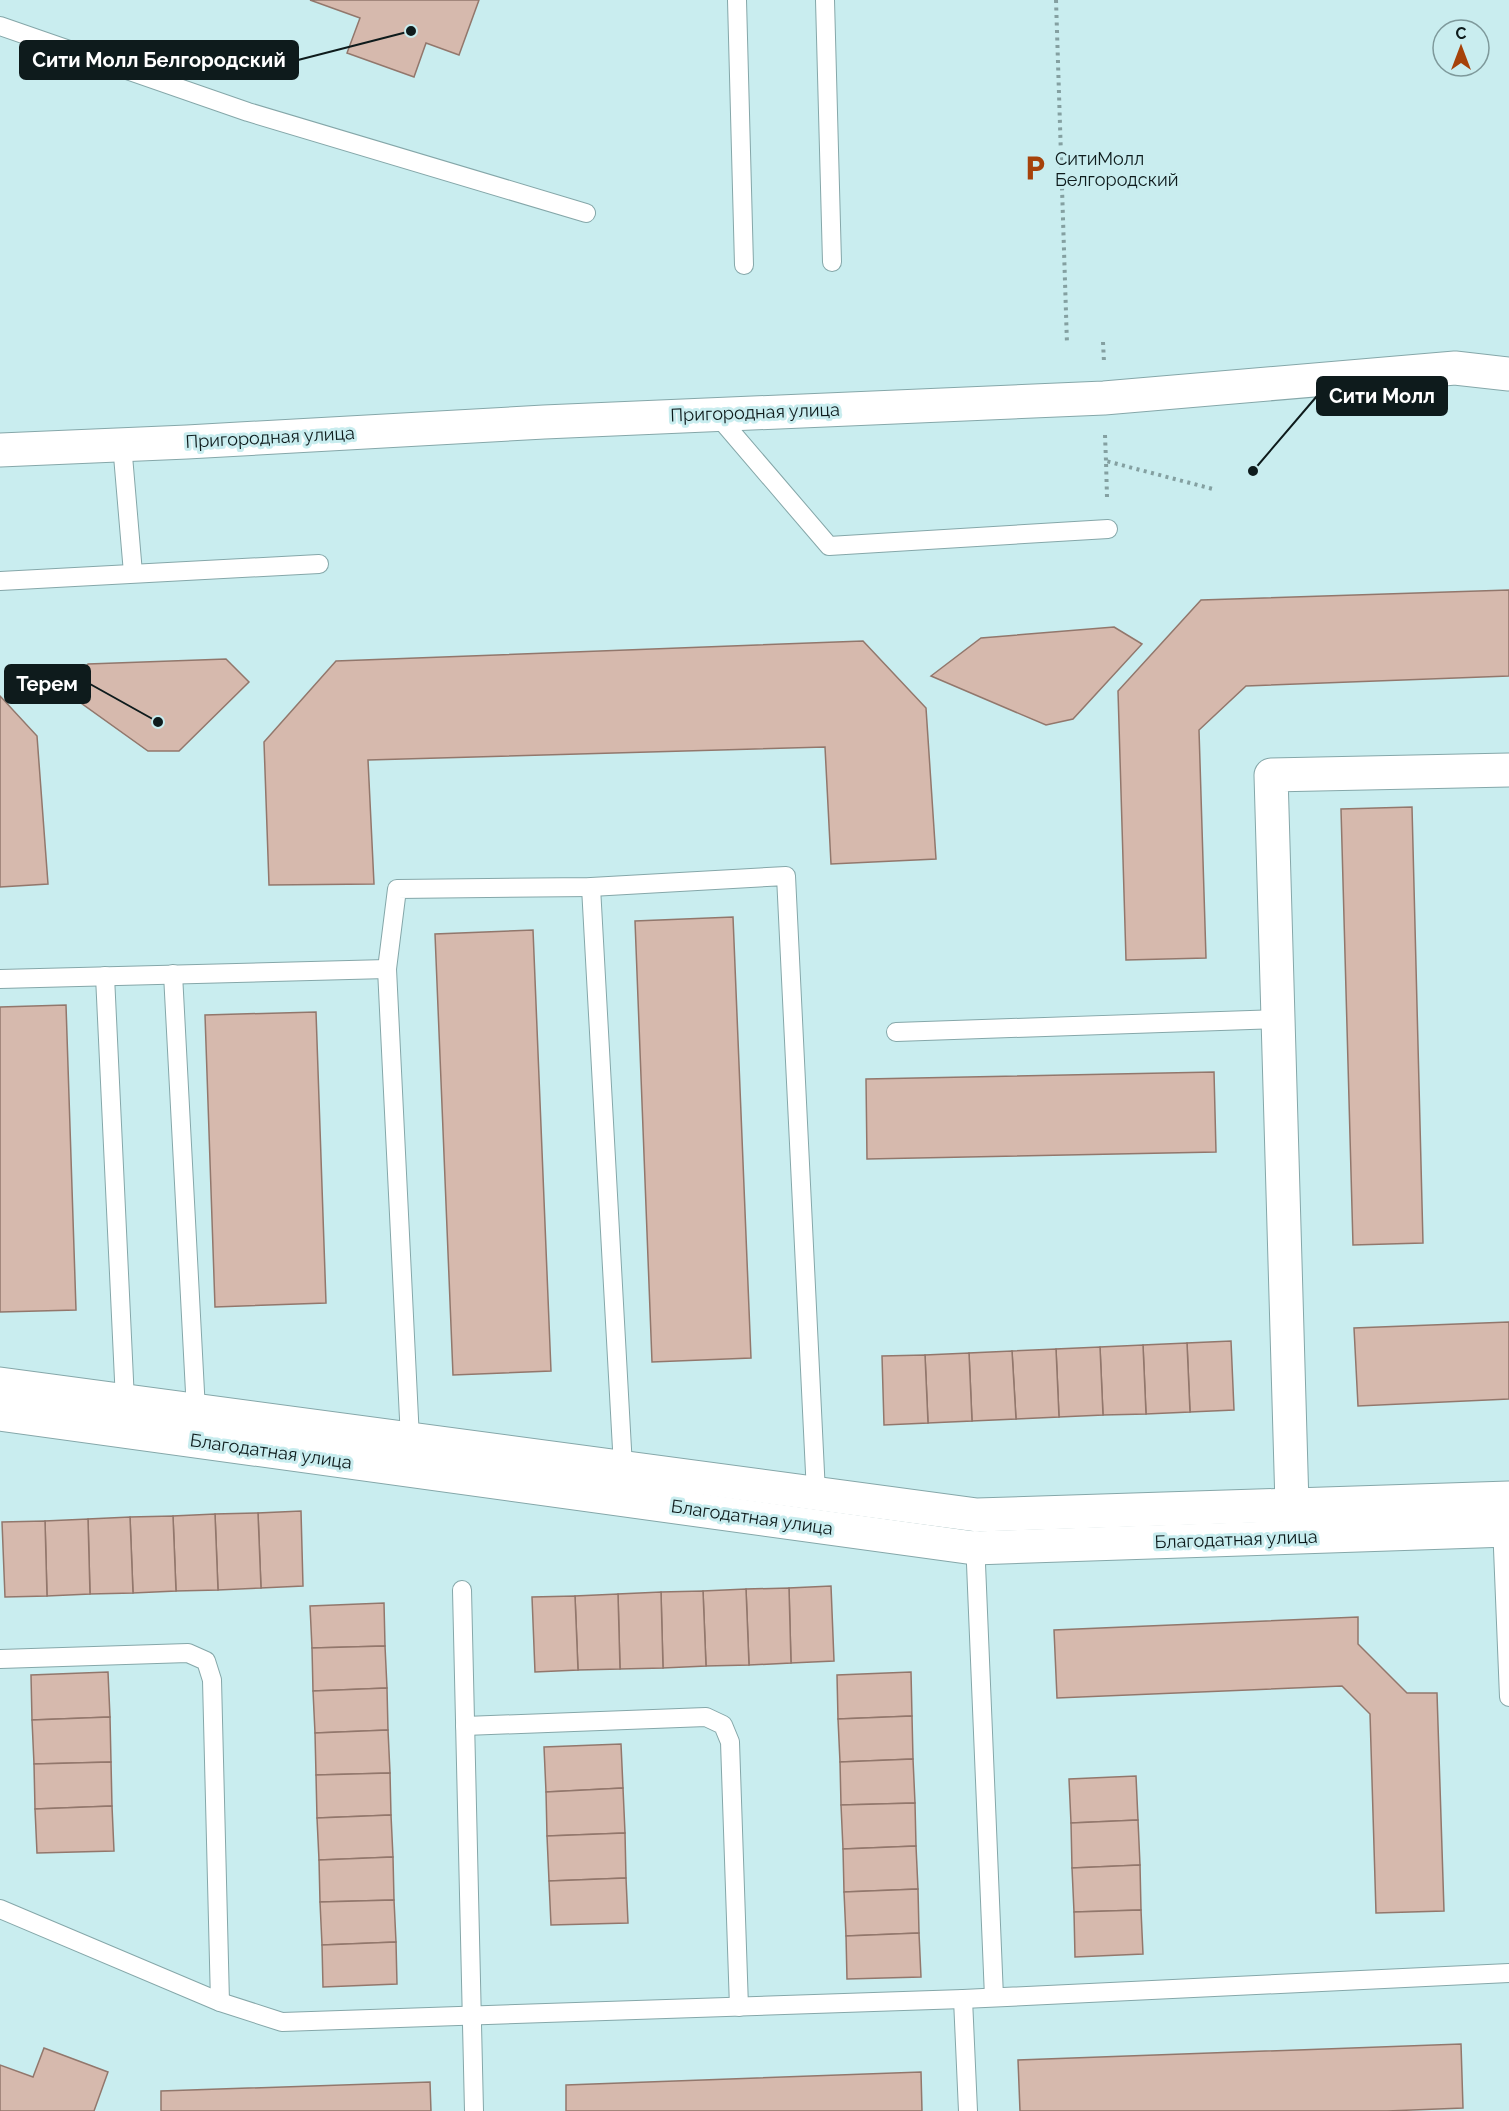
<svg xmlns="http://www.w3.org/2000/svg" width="1509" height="2111" font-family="Raleway,sans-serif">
<rect width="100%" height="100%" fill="#c9edef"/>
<g fill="#d6b9ad" stroke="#92776c" stroke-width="1.5">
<polygon points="310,0 479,0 459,55 426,43 414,77 347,53 360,18"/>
<polygon points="1509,590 1509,676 1246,686 1199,730 1206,958 1126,960 1118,691 1201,600"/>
<polygon points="1114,627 1142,644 1073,719 1046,725 931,676 981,638"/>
<polygon points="863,641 926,708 936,859 831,864 825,747 368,760 374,884 269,885 264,742 336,661"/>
<polygon points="226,659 249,682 179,751 148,751 67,693 88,664"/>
<polygon points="0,696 37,736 48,884 0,887"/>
<polygon points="1412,807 1423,1243 1353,1245 1341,809"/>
<polygon points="733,917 751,1358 652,1362 635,921"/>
<polygon points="533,930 551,1371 453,1375 435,934"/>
<polygon points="66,1005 76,1310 0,1312 0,1007"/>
<polygon points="316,1012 326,1303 215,1307 205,1015"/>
<polygon points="1214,1072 1216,1152 867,1159 866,1079"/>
<polygon points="1509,1322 1509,1399 1358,1406 1354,1328"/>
<polygon points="1231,1341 1234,1410 1190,1412 1187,1343"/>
<polygon points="1187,1343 1190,1412 1146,1414 1143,1345"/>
<polygon points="1143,1345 1146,1414 1103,1415 1100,1347"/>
<polygon points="1100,1347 1103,1415 1059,1417 1056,1349"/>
<polygon points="1056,1349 1059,1417 1016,1419 1012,1351"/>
<polygon points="1012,1351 1016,1419 972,1421 969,1353"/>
<polygon points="969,1353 972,1421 928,1423 925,1355"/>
<polygon points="925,1355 928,1423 884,1425 882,1356"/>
<polygon points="301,1511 303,1586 261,1588 258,1513"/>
<polygon points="258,1513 261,1588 218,1590 215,1514"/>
<polygon points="215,1514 218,1590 176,1591 173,1516"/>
<polygon points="173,1516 176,1591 133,1593 130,1517"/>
<polygon points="130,1517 133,1593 90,1594 88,1519"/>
<polygon points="88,1519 90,1594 47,1596 45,1521"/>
<polygon points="45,1521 47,1596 5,1597 2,1522"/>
<polygon points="831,1586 834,1661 791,1663 789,1588"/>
<polygon points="789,1588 791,1663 749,1665 746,1589"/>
<polygon points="746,1589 749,1665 706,1666 703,1591"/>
<polygon points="703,1591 706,1666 663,1668 661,1592"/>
<polygon points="661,1592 663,1668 620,1669 618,1594"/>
<polygon points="618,1594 620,1669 578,1670 575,1596"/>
<polygon points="575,1596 578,1670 535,1672 532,1597"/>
<polygon points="384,1603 385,1646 312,1648 310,1606"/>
<polygon points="1358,1617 1358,1644 1407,1693 1437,1693 1444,1911 1376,1913 1370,1714 1342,1686 1057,1698 1054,1630"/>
<polygon points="385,1646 387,1688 313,1691 312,1648"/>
<polygon points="108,1672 110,1717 32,1720 31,1675"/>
<polygon points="911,1672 912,1716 838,1719 837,1675"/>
<polygon points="387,1688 388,1730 315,1733 313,1691"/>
<polygon points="912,1716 913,1759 840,1762 838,1719"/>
<polygon points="110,1717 111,1762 34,1764 32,1720"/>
<polygon points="388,1730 390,1773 316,1775 315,1733"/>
<polygon points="621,1744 623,1788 546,1792 544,1747"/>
<polygon points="913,1759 915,1803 841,1805 840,1762"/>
<polygon points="111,1762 112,1806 35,1809 34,1764"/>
<polygon points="390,1773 391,1815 317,1818 316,1775"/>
<polygon points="1136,1776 1138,1820 1071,1823 1069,1779"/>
<polygon points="623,1788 625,1833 547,1836 546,1792"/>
<polygon points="915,1803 916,1846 843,1849 841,1805"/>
<polygon points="112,1806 114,1851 37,1853 35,1809"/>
<polygon points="391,1815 393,1857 319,1860 317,1818"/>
<polygon points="1138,1820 1140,1865 1072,1868 1071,1823"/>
<polygon points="625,1833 626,1878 549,1881 547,1836"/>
<polygon points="916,1846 918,1889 844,1892 843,1849"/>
<polygon points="393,1857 394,1900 320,1902 319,1860"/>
<polygon points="1140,1865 1141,1910 1074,1912 1072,1868"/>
<polygon points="626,1878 628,1923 551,1925 549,1881"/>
<polygon points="918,1889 919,1933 846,1936 844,1892"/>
<polygon points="394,1900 396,1942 322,1945 320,1902"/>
<polygon points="1141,1910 1143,1954 1075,1957 1074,1912"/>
<polygon points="919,1933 921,1977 847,1979 846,1936"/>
<polygon points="396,1942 397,1984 323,1987 322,1945"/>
<polygon points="1461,2044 1463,2108 1387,2111 1020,2111 1018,2060"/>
<polygon points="44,2048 108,2072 94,2111 0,2111 0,2065 33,2077"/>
<polygon points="921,2072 922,2111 566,2111 566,2085"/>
<polygon points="430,2082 431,2111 161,2111 161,2091"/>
</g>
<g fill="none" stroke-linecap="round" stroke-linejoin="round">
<g stroke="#85a7a9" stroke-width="20">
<g id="lane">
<polyline points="737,0 744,265"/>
<polyline points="825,0 832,262"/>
<polyline points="0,26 248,112 586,213"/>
<polyline points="716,414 829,546 1108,529"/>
<polyline points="122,444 133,573"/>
<polyline points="0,581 319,564"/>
<polyline points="591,887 623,1467"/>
<polyline points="173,974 196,1411"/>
<polyline points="105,976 125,1401"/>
<polyline points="0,979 387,969"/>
<polyline points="896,1032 1278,1019"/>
<polyline points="410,1439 387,969 397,889 591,887 786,876 816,1493"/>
<polyline points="1502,1524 1509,1697"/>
<polyline points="975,1540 994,1997"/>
<polyline points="462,1590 474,2111"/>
<polyline points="0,1659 188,1653 206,1661 212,1680 220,2002"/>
<polyline points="465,1726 706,1717 723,1725 730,1742 739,2007"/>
<polyline points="0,1909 220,2002 282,2022 963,1999 1509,1973"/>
<polyline points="963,1999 968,2111"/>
</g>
</g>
<g stroke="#85a7a9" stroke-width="35">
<g id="street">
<polyline points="0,1384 977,1515 1509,1498"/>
<polyline points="0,1414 974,1548 1509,1530"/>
<polyline points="1292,1505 1271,775 1509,770"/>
</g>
</g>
<g stroke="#85a7a9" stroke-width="35">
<polyline id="primary" points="0,450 187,442 544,422 1104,398 1455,368 1509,374"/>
</g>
<g stroke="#84a0a1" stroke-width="4" stroke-dasharray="3 4.5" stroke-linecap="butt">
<polyline points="1056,0 1067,344"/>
<polyline points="1103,342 1104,362"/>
<polyline points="1105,435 1106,461"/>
<polyline points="1107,497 1106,461 1213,489"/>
</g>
<use href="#lane" stroke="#fff" stroke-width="18"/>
<use href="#street" stroke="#fff" stroke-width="33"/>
<use href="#primary" stroke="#fff" stroke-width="33"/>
</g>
<defs>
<g id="parking-bare" transform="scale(2.07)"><path d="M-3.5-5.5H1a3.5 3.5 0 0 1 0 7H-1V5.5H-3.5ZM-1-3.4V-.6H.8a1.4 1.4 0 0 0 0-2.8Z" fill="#a6420a" stroke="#c9edef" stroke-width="2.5" paint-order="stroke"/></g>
</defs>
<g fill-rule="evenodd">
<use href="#parking-bare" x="1035" y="168"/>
</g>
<g text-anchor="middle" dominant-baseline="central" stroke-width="6" stroke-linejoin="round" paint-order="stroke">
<g font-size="18" fill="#0e1b1c" stroke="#c9edef" text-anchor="start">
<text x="1055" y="158">СитиМолл<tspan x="1055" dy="21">Белгородский</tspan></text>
</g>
<g font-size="18" fill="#0e1b1c" stroke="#c9edef">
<text transform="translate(755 412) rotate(-2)">Пригородная улица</text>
<text transform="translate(270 437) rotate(-3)">Пригородная улица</text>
<text transform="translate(271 1451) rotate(8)">Благодатная улица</text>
<text transform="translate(752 1517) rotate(8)">Благодатная улица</text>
<text transform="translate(1236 1539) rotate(-2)">Благодатная улица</text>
</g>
</g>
<path fill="none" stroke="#0e1b1c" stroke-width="2" d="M411 31L298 60M1253 471L1317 396M158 722L90 684"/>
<g fill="#0e1b1c" stroke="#c9edef" stroke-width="2">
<circle cx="411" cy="31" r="6"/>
<circle cx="1253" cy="471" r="6"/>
<circle cx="158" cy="722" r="6"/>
</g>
<g fill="#0e1b1c" stroke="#0e1b1c" stroke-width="2">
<rect x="20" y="41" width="278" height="38" rx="6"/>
<rect x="1317" y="377" width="130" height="38" rx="6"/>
<rect x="5" y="665" width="85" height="38" rx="6"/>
</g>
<g font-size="20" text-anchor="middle" font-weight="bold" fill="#fff">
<text x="159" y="67">Сити Молл Белгородский</text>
<text x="1382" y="403">Сити Молл</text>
<text x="47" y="691">Терем</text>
</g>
<g transform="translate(1461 48)"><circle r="28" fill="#c9edef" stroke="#7e999b" stroke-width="1.5"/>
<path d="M0-4.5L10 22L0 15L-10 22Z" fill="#a6420a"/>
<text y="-9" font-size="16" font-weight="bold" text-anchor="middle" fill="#0e1b1c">С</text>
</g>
</svg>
